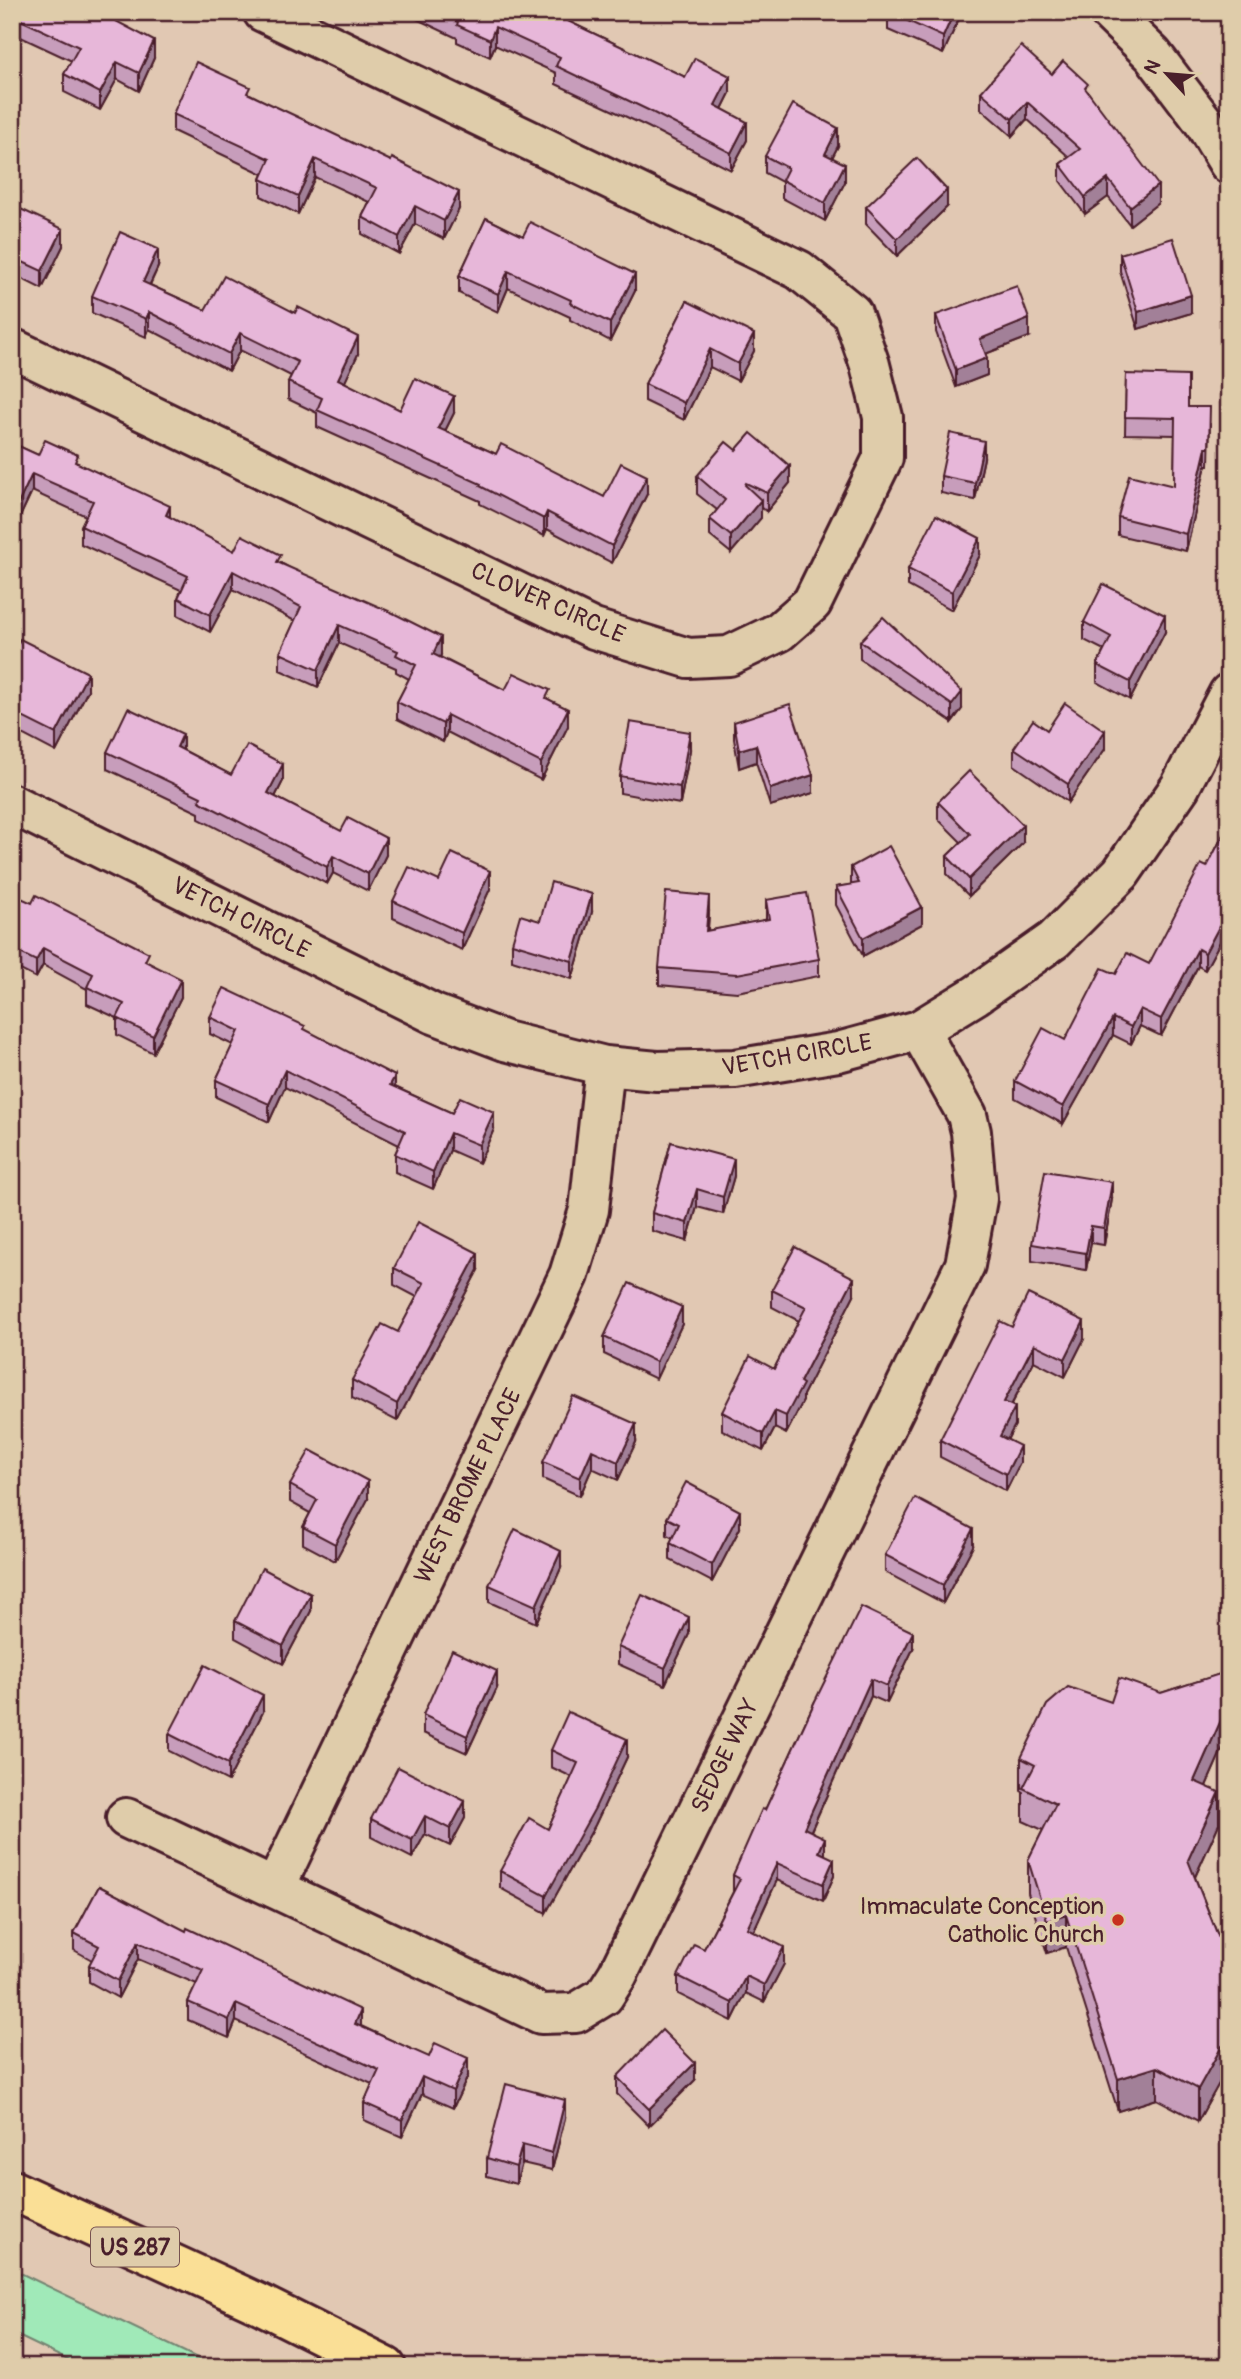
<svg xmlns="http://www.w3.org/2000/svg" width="1241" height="2379" font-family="Pangolin,sans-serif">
<rect width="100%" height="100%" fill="#e1c8b3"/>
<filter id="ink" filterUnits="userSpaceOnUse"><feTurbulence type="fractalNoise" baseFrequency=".0143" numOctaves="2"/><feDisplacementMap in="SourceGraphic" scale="14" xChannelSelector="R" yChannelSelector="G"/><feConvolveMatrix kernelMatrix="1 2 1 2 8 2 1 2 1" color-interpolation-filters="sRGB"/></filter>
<g filter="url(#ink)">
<polygon fill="#a0e9b8" stroke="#758472" stroke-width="2" points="12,2269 191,2355 215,2367 82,2367 12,2333"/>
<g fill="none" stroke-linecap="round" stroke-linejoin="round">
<g stroke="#4a1f2b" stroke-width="44">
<g id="minor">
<polyline points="1109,12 1153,55 1203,121 1229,164"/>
<polyline points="12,348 594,629 688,658 729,656 779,632 812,603 883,458 883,417 870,365 852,313 799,270 263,12"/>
<polyline points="12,804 434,1014 505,1041 605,1066 657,1071 735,1069 838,1052 919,1030 976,995 1054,940 1121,873 1180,787 1229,693"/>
<polyline points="126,1818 541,2014 576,2013 604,1996 618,1974 965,1265 977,1199 971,1132 967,1115 919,1030"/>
<polyline points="275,1888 569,1275 589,1210 605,1066"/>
</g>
</g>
<g stroke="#4a1f2b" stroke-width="44">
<polyline id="major" points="12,2190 258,2303 386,2367"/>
</g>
<use href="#minor" stroke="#dfccaa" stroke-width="38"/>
<use href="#major" stroke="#fadf96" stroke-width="38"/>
</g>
<g fill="#c79dbb" stroke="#4a1f2b" stroke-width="2">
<polygon points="12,12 154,58 139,91 117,79 100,110 64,92 64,74 72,61 12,33"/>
<polygon points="402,12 549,12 685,77 730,93 722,109 747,140 731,170 648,127 556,84 556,73 495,45 490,57 457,42 457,38"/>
<polygon points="888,12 962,12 943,54 888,30"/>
<polygon points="1214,12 1229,12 1229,29"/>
<polygon points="1052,74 1088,92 1158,203 1130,225 1108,197 1085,214 1060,181 1060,164 1069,157 1027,119 1012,136 981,109 981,92"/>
<polygon points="250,94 459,209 444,239 415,224 399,254 362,234 362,217 369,202 315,177 298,214 261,196 261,179 263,174 173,131 173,114"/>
<polygon points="838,146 832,158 845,182 825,221 782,198 782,182 765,173 765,156"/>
<polygon points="12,205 63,246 42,289 12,274"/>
<polygon points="866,207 947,207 897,256 866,224"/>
<polygon points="486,218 635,291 610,341 570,320 570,317 508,288 498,312 459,293 459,276"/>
<polygon points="1120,254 1191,313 1138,329 1120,271"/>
<polygon points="158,267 150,285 205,310 358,354 344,383 400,410 454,413 445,431 496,454 604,497 647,494 612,563 547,529 544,536 480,504 480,501 317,427 317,413 288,399 288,382 291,376 240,350 229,371 149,329 146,337 92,313 92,296"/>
<polygon points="687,301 754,351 738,381 710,367 684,420 645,401 645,384"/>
<polygon points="936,315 1029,337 985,354 987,375 956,387 936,332"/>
<polygon points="1126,374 1188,407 1210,424 1209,465 1206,465 1186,551 1118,535 1118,517 1174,486 1175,435 1125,434"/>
<polygon points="12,443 38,455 78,463 170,518 234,551 281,563 441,655 440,657 505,690 550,700 568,726 541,780 447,732 443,742 397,719 397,702 409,679 396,672 396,668 339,643 318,687 280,670 280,653 295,621 233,589 210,632 178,615 178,598 181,590 81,544 81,526 86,516 32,491 12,534"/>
<polygon points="736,450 790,483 767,511 761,508 761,518 731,553 710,536 710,519 717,510 697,494 697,476"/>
<polygon points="984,458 975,500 941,493 941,476"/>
<polygon points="980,555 952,610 908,586 908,569"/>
<polygon points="1084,622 1165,632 1130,700 1097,682 1097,665 1104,650 1084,640"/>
<polygon points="860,641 962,709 952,722 860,659"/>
<polygon points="12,655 88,690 56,752 12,729"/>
<polygon points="734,722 813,793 770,806 756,762 739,768 734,739"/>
<polygon points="1047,730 1105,749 1068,802 1014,765 1014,748"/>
<polygon points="183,750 231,775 283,781 275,797 386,855 368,891 333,873 327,884 199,819 199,813 107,769 107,752"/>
<polygon points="690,750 680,804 620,793 620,776"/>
<polygon points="938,802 1023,843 969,896 947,874 947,856 961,842 938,819"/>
<polygon points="1229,823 1229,942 1222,938 1205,970 1198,966 1161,1036 1140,1026 1131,1044 1113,1035 1063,1124 1015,1098 1015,1081 1065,1040 1116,974 1149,964 1207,867"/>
<polygon points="851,867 922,924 863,956 836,905 836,887 851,885"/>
<polygon points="439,881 490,889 462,950 393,918 393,901"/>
<polygon points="12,894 149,963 181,997 153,1053 117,1035 117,1018 87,1004 87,989 43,965 36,978 12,966"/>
<polygon points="766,900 819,959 819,976 737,992 659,985 659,968 709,913 708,931 766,920"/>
<polygon points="592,912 572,979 512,960 512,943 540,921"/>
<polygon points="210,1017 305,1030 395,1087 452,1113 494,1129 479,1163 450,1150 433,1189 395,1172 395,1154 399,1145 285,1087 269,1122 216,1097 216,1080 233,1045 210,1034"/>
<polygon points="671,1142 734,1176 723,1214 697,1207 687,1241 652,1231 652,1213"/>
<polygon points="1112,1199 1104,1245 1091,1243 1086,1270 1032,1261 1032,1244"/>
<polygon points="394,1268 478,1270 397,1421 352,1398 352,1380 398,1332 417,1297 394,1285"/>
<polygon points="772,1290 854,1295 803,1395 803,1401 786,1434 775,1428 763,1451 722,1430 722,1412 774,1369 799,1321 772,1307"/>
<polygon points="682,1324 656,1379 604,1354 604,1337"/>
<polygon points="1012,1327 1084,1339 1065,1377 1034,1361 1011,1406 1015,1425 1007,1440 1020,1463 1006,1491 940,1457 940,1440"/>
<polygon points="636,1442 618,1480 592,1468 580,1496 543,1479 543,1462"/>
<polygon points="290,1485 368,1499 335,1561 303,1544 303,1527 310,1513 290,1502"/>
<polygon points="667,1518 740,1528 712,1582 670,1560 670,1543 673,1538 667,1535"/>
<polygon points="973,1546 943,1603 885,1572 885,1555"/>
<polygon points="561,1568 536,1623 489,1602 489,1585"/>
<polygon points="311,1611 283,1664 235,1638 235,1621"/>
<polygon points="689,1634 665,1685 618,1664 618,1647"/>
<polygon points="913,1649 887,1703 871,1696 811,1831 825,1855 834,1876 823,1901 777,1880 754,1931 784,1964 764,2002 746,1993 732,2021 678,1994 678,1976 704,1949 733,1892 733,1875 765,1810 815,1701"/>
<polygon points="1229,1650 1229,1734 1206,1786 1219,1824 1195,1877 1229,1964 1229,2076 1222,2078 1198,2121 1157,2099 1118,2111 1066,1947 1047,1953 1028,1893 1028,1860 1043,1830 1023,1821 1023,1792 1021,1791 1021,1758 1111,1702 1161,1693 1224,1673 1224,1652"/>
<polygon points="497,1688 467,1753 423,1733 423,1715"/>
<polygon points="263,1712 228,1781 169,1751 169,1734"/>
<polygon points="551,1750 627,1757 595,1825 546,1913 500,1888 500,1871 548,1829 572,1777 551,1767"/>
<polygon points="465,1801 465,1818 450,1846 425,1834 412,1858 371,1837 371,1819"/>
<polygon points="99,1886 361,2026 468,2076 453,2108 422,2094 402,2137 364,2120 364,2103 372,2084 236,2021 229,2038 188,2020 188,2002 197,1984 138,1959 118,1998 89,1982 89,1965 92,1960 74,1950 74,1933"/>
<polygon points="617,2077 695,2080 649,2126 617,2094"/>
<polygon points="565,2118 552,2170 522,2163 516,2184 487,2176 487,2158"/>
</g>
<g fill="#a28098" stroke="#4a1f2b" stroke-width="2">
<polygon points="954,12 962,12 943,54 943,37"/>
<polygon points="495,27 495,45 490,57 490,40"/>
<polygon points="154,41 154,58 139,91 139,73"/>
<polygon points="117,62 117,79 100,110 100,93"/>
<polygon points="730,76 730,93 715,123 715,105"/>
<polygon points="1027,102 1027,119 1012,136 1012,119"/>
<polygon points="747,122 747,140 731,170 731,153"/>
<polygon points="838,128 838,146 825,171 825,154"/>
<polygon points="315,159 315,177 298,214 298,196"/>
<polygon points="845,164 845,182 825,221 825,203"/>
<polygon points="1108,179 1108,197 1085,214 1085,197"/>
<polygon points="1158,185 1158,203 1130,225 1130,207"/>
<polygon points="947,190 947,207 897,256 897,239"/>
<polygon points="459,192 459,209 444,239 444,221"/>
<polygon points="415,206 415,224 399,254 399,237"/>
<polygon points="63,229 63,246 42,289 42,271"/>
<polygon points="158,249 158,267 143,299 143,282"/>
<polygon points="508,271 508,288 498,312 498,294"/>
<polygon points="635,274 635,291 610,341 610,323"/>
<polygon points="1191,295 1191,313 1138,329 1138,312"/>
<polygon points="149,312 149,329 146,337 146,319"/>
<polygon points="1029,319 1029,337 980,356 980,339"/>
<polygon points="240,333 240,350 229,371 229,354"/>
<polygon points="754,334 754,351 738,381 738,364"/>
<polygon points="358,337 358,354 338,397 338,379"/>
<polygon points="710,349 710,367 684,420 684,403"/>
<polygon points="987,358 987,375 956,387 956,370"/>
<polygon points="454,396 454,413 438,445 438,428"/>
<polygon points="984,441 984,458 975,500 975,483"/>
<polygon points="1206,448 1206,465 1186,551 1186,534"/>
<polygon points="790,466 790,483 767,511 767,493"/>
<polygon points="32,474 32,491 12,534 12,517"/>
<polygon points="647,476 647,494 612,563 612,546"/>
<polygon points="761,500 761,518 731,553 731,536"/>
<polygon points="170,506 170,524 166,515"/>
<polygon points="547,512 547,529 544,536 544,519"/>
<polygon points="980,538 980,555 952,610 952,592"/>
<polygon points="233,571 233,589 210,632 210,615"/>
<polygon points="1165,615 1165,632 1130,700 1130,682"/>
<polygon points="339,625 339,643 318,687 318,670"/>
<polygon points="441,637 441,655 433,671 433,654"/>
<polygon points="88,673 88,690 56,752 56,734"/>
<polygon points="962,692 962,709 952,722 952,705"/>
<polygon points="568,709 568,726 541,780 541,763"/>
<polygon points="447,715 447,732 443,742 443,724"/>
<polygon points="1105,731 1105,749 1068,802 1068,784"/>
<polygon points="690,732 690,750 680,804 680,787"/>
<polygon points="183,734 183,751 177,747"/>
<polygon points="756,745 756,762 739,768 739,750"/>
<polygon points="283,764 283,781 268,811 268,793"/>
<polygon points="813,775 813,793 770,806 770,789"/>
<polygon points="1023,825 1023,843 969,896 969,879"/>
<polygon points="386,838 386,855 368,891 368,874"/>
<polygon points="333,856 333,873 327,884 327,867"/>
<polygon points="490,871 490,889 462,950 462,933"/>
<polygon points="592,894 592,912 572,979 572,961"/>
<polygon points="709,896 709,913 706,949 706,931"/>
<polygon points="922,907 922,924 863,956 863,938"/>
<polygon points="1222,921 1222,938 1205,970 1205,953"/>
<polygon points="43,948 43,965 36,978 36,961"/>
<polygon points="1198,949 1198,966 1161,1036 1161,1019"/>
<polygon points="181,979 181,997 153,1053 153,1036"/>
<polygon points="1140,1009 1140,1026 1131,1044 1131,1027"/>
<polygon points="1113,1018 1113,1035 1063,1124 1063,1107"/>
<polygon points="285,1070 285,1087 269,1122 269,1104"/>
<polygon points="395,1076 395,1093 390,1085"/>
<polygon points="494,1112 494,1129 479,1163 479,1145"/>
<polygon points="450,1133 450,1150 433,1189 433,1172"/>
<polygon points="734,1159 734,1176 723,1214 723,1197"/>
<polygon points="1112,1182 1112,1199 1104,1245 1104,1228"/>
<polygon points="697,1189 697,1207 687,1241 687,1223"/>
<polygon points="1091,1226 1091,1243 1086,1270 1086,1253"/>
<polygon points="478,1253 478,1270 397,1421 397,1404"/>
<polygon points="854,1278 854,1295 803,1395 803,1401 786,1434 786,1416 800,1382"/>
<polygon points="682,1307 682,1324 656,1379 656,1362"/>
<polygon points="1084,1321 1084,1339 1065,1377 1065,1359"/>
<polygon points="1034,1344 1034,1361 1004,1419 1004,1402"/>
<polygon points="1015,1407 1015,1425 1000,1453 1000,1436"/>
<polygon points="775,1411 775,1428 763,1451 763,1434"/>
<polygon points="636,1424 636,1442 618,1480 618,1462"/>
<polygon points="1020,1446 1020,1463 1006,1491 1006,1474"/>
<polygon points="592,1450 592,1468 580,1496 580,1478"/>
<polygon points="368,1481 368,1499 335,1561 335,1544"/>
<polygon points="740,1511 740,1528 712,1582 712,1565"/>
<polygon points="973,1529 973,1546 943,1603 943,1585"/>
<polygon points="561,1551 561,1568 536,1623 536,1606"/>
<polygon points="311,1594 311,1611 283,1664 283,1646"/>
<polygon points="689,1617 689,1634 665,1685 665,1668"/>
<polygon points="913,1632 913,1649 887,1703 887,1686"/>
<polygon points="497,1671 497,1688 467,1753 467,1736"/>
<polygon points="871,1679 871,1696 804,1846 804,1828"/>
<polygon points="263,1695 263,1712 228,1781 228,1764"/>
<polygon points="1229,1702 1229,1734 1194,1813 1194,1781"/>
<polygon points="627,1739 627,1757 595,1825 546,1913 546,1896"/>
<polygon points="1219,1792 1219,1824 1188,1892 1188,1860"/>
<polygon points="465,1801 465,1818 450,1846 450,1829"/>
<polygon points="425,1816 425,1834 412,1858 412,1840"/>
<polygon points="825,1838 825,1855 819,1852"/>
<polygon points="834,1859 834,1876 823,1901 823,1884"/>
<polygon points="777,1863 777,1880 747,1945 747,1928"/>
<polygon points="1066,1915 1066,1947 1047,1953 1047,1921"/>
<polygon points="138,1942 138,1959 118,1998 118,1981"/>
<polygon points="784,1947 784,1964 764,2002 764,1985"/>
<polygon points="746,1976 746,1993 732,2021 732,2003"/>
<polygon points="236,2004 236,2021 229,2038 229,2020"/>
<polygon points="361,2010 361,2028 355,2024"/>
<polygon points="1229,2043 1229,2076 1222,2078 1198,2121 1198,2089 1222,2046"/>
<polygon points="468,2058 468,2076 453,2108 453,2091"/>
<polygon points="695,2063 695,2080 649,2126 649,2109"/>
<polygon points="1157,2067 1157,2099 1118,2111 1118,2079"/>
<polygon points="422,2077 422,2094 402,2137 402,2120"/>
<polygon points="565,2100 565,2118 552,2170 552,2153"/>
<polygon points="522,2145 522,2163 516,2184 516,2167"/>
</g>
<g fill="#e7b7d9" stroke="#4a1f2b" stroke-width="2">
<polygon points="14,12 99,12 154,41 139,73 117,62 100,93 64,74 79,47 12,16"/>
<polygon points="439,12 549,12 685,77 695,58 730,76 715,105 747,122 731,153 648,110 556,66 560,57 495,27 490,40 457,25 458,22"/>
<polygon points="888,12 954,12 943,37"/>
<polygon points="1021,46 1052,74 1063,61 1088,84 1085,88 1158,185 1130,207 1108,179 1085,197 1060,164 1080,149 1027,102 1012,119 981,92"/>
<polygon points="196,62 250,87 247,93 391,161 392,158 459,192 444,221 415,206 399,237 362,217 377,188 315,159 298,196 261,179 270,159 173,114"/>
<polygon points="793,104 838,128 825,154 845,164 825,203 782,180 788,168 765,156"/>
<polygon points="917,158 947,190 897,239 866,207"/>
<polygon points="12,205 63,229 42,271 12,257"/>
<polygon points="486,218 523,236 530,222 635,274 610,323 570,303 571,300 508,271 498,294 459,276"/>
<polygon points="120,232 158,249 143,282 205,310 224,276 295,313 298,307 358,337 338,379 400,410 415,378 454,396 438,428 496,454 501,444 604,497 621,463 647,476 612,546 547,512 544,519 480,486 481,484 317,410 322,398 288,382 298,362 240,333 229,354 149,312 146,319 92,296"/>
<polygon points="1173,238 1191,295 1138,312 1120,254"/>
<polygon points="1017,286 1029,319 980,339 987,358 956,370 936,315"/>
<polygon points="687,301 754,334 738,364 710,349 684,403 645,384"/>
<polygon points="1126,374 1188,376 1188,407 1210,407 1209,448 1206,448 1186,534 1118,517 1129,475 1174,486 1175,418 1125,417"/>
<polygon points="751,433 790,466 767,493 746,483 745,485 761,500 731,536 710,519 725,500 697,476 726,442 736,450"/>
<polygon points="950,433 984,441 975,483 941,476"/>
<polygon points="45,440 78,455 75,462 170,506 166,515 234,551 242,535 281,555 277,562 393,613 441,637 433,654 505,690 514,673 550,690 546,698 568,709 541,763 447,715 443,724 397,702 416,665 396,655 398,651 339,625 318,670 280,653 301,607 233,571 210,615 178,598 188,576 81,526 93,501 32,474 12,517 12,443 38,455"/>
<polygon points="936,515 980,538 952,592 908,569"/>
<polygon points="1103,584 1165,615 1130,682 1097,665 1111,637 1084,622"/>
<polygon points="883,617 962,692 952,705 860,641"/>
<polygon points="20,639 88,673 56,734 12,712 12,655"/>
<polygon points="1065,703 1105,731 1068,784 1014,748 1033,720 1047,730"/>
<polygon points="790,704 813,775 770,789 756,745 739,750 734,722"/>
<polygon points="128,708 183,734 177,747 231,775 247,745 283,764 268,793 341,831 348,818 386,838 368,874 333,856 327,867 199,801 201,797 107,752"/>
<polygon points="630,722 690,732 680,787 620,776"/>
<polygon points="969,771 1023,825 969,879 947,856 970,834 938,802"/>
<polygon points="1229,823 1229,924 1222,921 1205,953 1198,949 1161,1019 1140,1009 1131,1027 1113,1018 1063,1107 1015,1081 1043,1028 1065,1040 1102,968 1116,974 1127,953 1149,964 1201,864 1207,867"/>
<polygon points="889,846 922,907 863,938 836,887 859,883 851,867"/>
<polygon points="452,853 490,871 462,933 393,901 409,867 439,881"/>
<polygon points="551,882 592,894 572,961 512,943 520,915 540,921"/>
<polygon points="666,892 709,896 706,931 769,919 766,900 807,893 819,959 737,974 659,968"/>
<polygon points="12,894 32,903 36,895 149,953 145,961 181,979 153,1036 117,1018 124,1004 87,987 93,974 43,948 36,961 12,949"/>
<polygon points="224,988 305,1026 304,1029 395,1076 390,1085 452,1113 460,1097 494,1112 479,1145 450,1133 433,1172 395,1154 405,1131 285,1070 269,1104 216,1080 239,1031 210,1017"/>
<polygon points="671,1142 734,1159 723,1197 697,1189 687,1223 652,1213"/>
<polygon points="1045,1171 1112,1182 1104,1228 1091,1226 1086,1253 1032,1244"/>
<polygon points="418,1222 478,1253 397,1404 352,1380 382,1324 398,1332 424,1283 394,1268"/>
<polygon points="795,1247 854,1278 800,1382 803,1384 786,1416 775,1411 763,1434 722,1412 750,1356 774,1369 806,1307 772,1290"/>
<polygon points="629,1283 682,1307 656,1362 604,1337"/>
<polygon points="1028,1294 1084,1321 1065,1359 1034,1344 1004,1402 1015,1407 1000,1436 1020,1446 1006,1474 940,1440 1000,1321 1012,1327"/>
<polygon points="573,1396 636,1424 618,1462 592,1450 580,1478 543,1462"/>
<polygon points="310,1450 368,1481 335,1544 303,1527 317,1500 290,1485"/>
<polygon points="686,1482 740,1511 712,1565 670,1543 679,1524 667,1518"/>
<polygon points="915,1498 973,1529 943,1585 885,1555"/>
<polygon points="515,1529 561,1551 536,1606 489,1585"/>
<polygon points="262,1568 311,1594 283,1646 235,1621"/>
<polygon points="642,1595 689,1617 665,1668 618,1647"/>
<polygon points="861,1607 913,1632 887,1686 871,1679 804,1828 825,1838 819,1852 834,1859 823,1884 777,1863 747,1928 784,1947 764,1985 746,1976 732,2003 678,1976 694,1944 704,1949 740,1879 733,1875 762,1809 765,1810 815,1701"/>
<polygon points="452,1650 497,1671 467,1736 423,1715"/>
<polygon points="1229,1650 1229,1667 1224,1652"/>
<polygon points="205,1665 263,1695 228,1764 169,1734"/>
<polygon points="1229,1671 1229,1702 1194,1781 1219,1792 1188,1860 1229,1964 1229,2043 1222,2046 1198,2089 1157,2067 1118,2079 1066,1915 1047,1921 1028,1860 1056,1804 1023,1788 1035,1765 1021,1758 1047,1705 1068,1687 1111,1702 1119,1678 1161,1693"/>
<polygon points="568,1712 627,1739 595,1808 546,1896 500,1871 529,1818 548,1829 578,1763 551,1750"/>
<polygon points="398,1767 465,1801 450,1829 425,1816 412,1840 371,1819"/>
<polygon points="99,1886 186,1931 187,1928 361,2010 355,2024 429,2057 435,2043 468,2058 453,2091 422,2077 402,2120 364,2103 379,2070 236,2004 229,2020 188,2002 203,1970 138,1942 118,1981 89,1965 99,1946 74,1933"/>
<polygon points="662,2030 695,2063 649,2109 617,2077"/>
<polygon points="506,2084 565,2100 552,2153 522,2145 516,2167 487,2158"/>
</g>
</g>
<circle fill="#c8321e" stroke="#dfccaa" stroke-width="2.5" cx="1118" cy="1920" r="7"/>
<g text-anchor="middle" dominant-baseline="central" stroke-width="7" stroke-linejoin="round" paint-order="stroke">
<rect fill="#dfccaa" stroke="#775351" stroke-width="2" x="91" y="2227.5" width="88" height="39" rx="5"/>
<g font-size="23" font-weight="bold" fill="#4a1f2b">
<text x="135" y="2247">US 287</text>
</g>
<g font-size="24" fill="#4a1f2b" stroke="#dfccaa">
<text transform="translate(548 603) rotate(24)">CLOVER CIRCLE</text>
<text transform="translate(241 918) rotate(27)">VETCH CIRCLE</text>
<text transform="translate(797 1055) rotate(-10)">VETCH CIRCLE</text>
<text transform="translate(468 1486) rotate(-64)">WEST BROME PLACE</text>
<text transform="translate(725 1756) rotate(-64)">SEDGE WAY</text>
</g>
<g font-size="24" fill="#4a1f2b" stroke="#dfccaa" text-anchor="end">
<text x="1104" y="1906">Immaculate Conception<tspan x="1104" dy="28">Catholic Church</tspan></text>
</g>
</g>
<rect width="1241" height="2379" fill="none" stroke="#dfccaa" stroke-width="42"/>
<rect x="21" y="21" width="1199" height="2337" fill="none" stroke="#4a1f2b" stroke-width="2.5" filter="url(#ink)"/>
<g transform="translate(1167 74) rotate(296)" stroke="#dfccaa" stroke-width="5" paint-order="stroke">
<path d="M0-5L12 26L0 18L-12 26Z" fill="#4a1f2b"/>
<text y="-10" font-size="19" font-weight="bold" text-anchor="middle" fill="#4a1f2b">N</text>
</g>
</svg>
